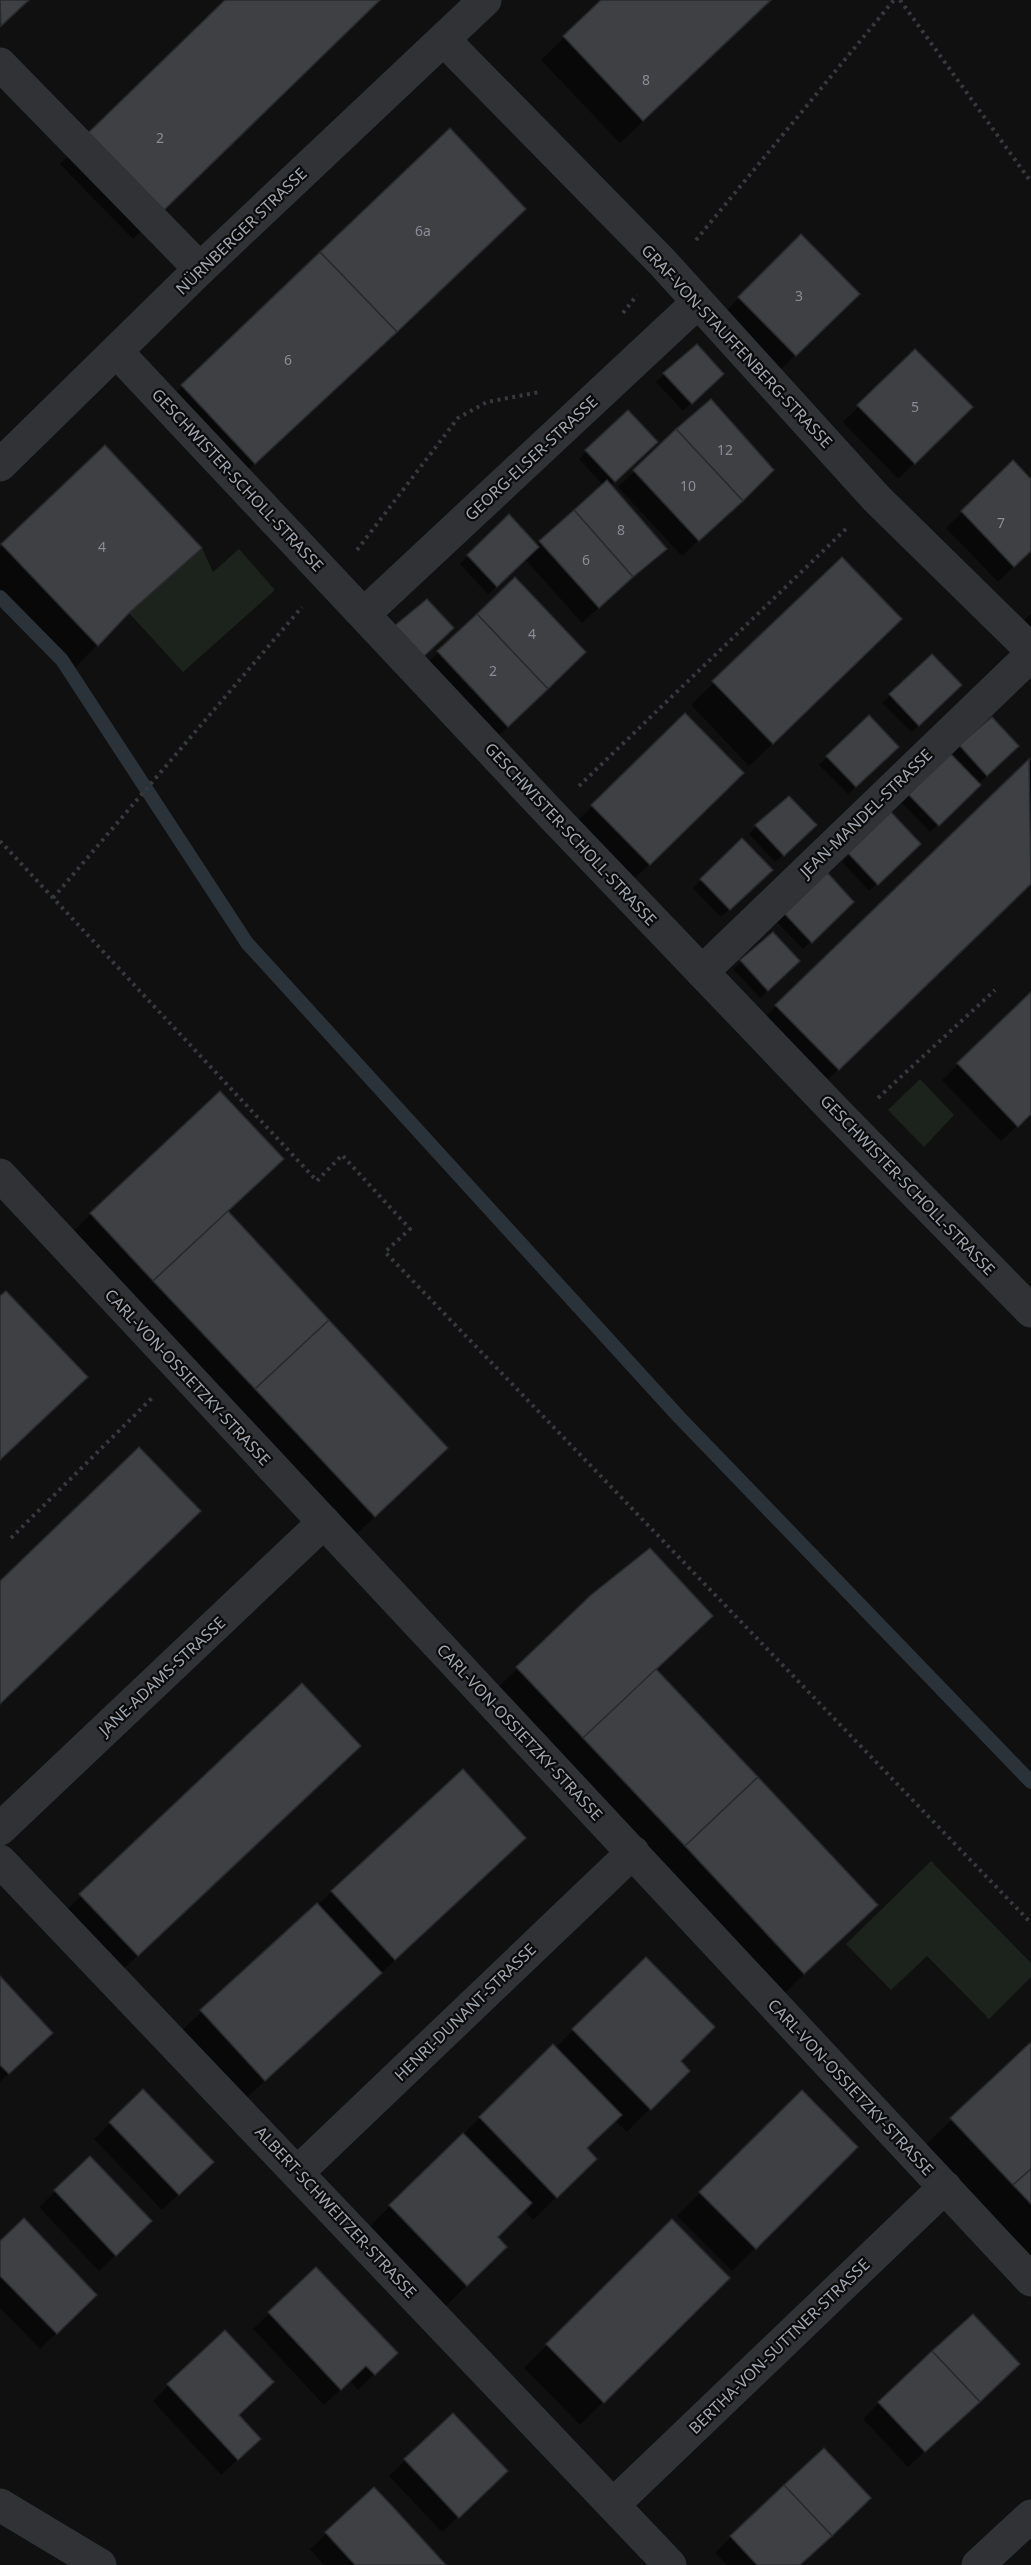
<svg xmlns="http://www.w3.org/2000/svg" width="1031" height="2565" font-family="'Noto Sans',sans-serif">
<rect width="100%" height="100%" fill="#101011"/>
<g fill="#1c231d">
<polygon points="202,548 213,572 239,549 275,590 183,672 129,613"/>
<polygon points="920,1079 954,1115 924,1147 888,1110"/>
<polygon points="931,1861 1031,1963 1031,1977 989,2019 927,1956 891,1990 846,1944"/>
</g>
<g fill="#0007">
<polygon points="227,0 379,0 133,239 60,164"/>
<polygon points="603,0 770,0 620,143 541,60"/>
<polygon points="450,130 501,232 231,486 159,409"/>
<polygon points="801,236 858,294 779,371 723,314"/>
<polygon points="697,346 714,381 683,411 656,382"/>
<polygon points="915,351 955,423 898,479 843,422"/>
<polygon points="711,401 756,486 682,556 618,487"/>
<polygon points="628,412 656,442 610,486 665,548 582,623 525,559 488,594 460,564 509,517 537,546 603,485 579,459"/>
<polygon points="105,447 200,548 116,625 75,668 0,590 0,548"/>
<polygon points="1013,462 1031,481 1031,549 998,582 946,528"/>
<polygon points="842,559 877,642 749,766 691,705"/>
<polygon points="515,579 568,668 492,742 422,668"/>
<polygon points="1031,614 1031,627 1024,620"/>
<polygon points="932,656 960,685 911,732 882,703"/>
<polygon points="685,715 719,796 626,887 569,829"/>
<polygon points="869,717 897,747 848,794 819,765"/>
<polygon points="992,719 1009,754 930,832 902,803 960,747"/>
<polygon points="1029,761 1031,763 1031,882 822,1085 760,1022"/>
<polygon points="891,814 919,844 869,891 842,862"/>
<polygon points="757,826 807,833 775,862 749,834"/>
<polygon points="742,841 771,870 721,917 693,888"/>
<polygon points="825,872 852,902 803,949 775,920"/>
<polygon points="773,934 790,969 760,998 733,969"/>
<polygon points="1031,994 1031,1113 1001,1141 942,1080"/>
<polygon points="282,1159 227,1213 424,1471 351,1539 55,1249 91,1214"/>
<polygon points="711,1616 656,1670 876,1905 768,2009 482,1703 518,1668"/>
<polygon points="302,1685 336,1768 114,1978 58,1918"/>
<polygon points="463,1771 502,1861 241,2103 178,2034"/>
<polygon points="646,1959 679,2061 688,2071 627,2132 615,2120 585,2149 595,2159 533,2220 524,2210 496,2237 505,2247 444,2308 367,2229 553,2046 555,2048"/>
<polygon points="0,1978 35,2049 0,2082"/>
<polygon points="1031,2044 1031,2277 916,2154"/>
<polygon points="802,2092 856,2147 732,2271 677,2216"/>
<polygon points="110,2123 196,2178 162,2210 94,2139"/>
<polygon points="90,2158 134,2237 99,2271 39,2207"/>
<polygon points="672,2221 728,2278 580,2425 524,2368"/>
<polygon points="0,2243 95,2295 40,2349 0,2308"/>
<polygon points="316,2269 380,2369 358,2390 350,2381 324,2405 253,2329"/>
<polygon points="1002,2380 908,2467 863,2419 879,2403"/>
<polygon points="168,2386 237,2415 243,2455 221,2475 153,2401"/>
<polygon points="453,2415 490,2487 442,2532 389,2476"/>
<polygon points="374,2489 444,2565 324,2565 310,2549"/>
<polygon points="731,2537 799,2565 727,2565 715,2553"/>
</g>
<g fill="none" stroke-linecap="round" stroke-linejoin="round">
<polyline stroke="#2a3339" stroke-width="14" points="0,597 62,660 247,943 679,1417 1031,1782"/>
</g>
<g fill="#3f4044" stroke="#2a2a2d" stroke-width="1.5">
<polygon points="0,0 29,0 1,26"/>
<polygon points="225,0 380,0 162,212 87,134"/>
<polygon points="601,0 771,0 643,121 563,36"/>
<polygon points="450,128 526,209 397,332 320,252"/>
<polygon points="801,234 860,294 796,356 738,297"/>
<polygon points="320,252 397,332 255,464 181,385"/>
<polygon points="697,344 724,374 692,404 663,373"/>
<polygon points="915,349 973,407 915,464 857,405"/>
<polygon points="711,399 774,470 743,501 676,429"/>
<polygon points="628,410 658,442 615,482 585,450"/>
<polygon points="676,429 743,501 699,541 633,470"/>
<polygon points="105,445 202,548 129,613 98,646 1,544"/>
<polygon points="1013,460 1031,479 1031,551 1014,567 961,511"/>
<polygon points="607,480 667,549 633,577 574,510"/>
<polygon points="574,510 633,577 599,608 539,541"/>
<polygon points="509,514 539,547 497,587 467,555"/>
<polygon points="842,557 902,619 773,744 712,681"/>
<polygon points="515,577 586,652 548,689 477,614"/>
<polygon points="427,599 454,628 422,658 393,627"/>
<polygon points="477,614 548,689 508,727 437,651"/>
<polygon points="932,654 962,685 919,726 889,694"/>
<polygon points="685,713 744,773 650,865 591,805"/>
<polygon points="869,715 899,747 856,787 826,756"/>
<polygon points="992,717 1019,746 987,776 959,745"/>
<polygon points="951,754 981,785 939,826 908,794"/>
<polygon points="1029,759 1031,884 839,1070 775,1005"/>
<polygon points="789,796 817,825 784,856 755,825"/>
<polygon points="891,812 921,844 878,885 848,853"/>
<polygon points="742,838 773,870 730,910 700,879"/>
<polygon points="825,870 854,902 812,943 782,911"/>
<polygon points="773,932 800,961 768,991 740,960"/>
<polygon points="1031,992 1031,1114 1018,1127 957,1063"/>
<polygon points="220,1091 284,1159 153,1281 90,1213"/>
<polygon points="228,1211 329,1320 255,1389 153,1281"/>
<polygon points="6,1291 88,1377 0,1460 0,1296"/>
<polygon points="329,1320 448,1448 375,1517 255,1389"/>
<polygon points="139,1447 201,1511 0,1704 0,1581"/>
<polygon points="650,1548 713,1616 583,1738 516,1667 591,1595"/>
<polygon points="656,1669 758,1777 685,1846 583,1738"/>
<polygon points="302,1683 361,1746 138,1956 79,1894"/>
<polygon points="463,1769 526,1838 395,1960 331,1891"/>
<polygon points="758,1777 878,1905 804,1974 685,1846"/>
<polygon points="317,1903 382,1973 265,2081 200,2010"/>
<polygon points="646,1957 715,2027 681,2061 690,2071 651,2110 572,2029"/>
<polygon points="0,1976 53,2033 9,2074 0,2065"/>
<polygon points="1031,2042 1031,2169 1013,2185 950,2118"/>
<polygon points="553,2044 622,2115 587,2148 597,2159 557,2198 479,2117"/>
<polygon points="143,2089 214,2162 179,2195 109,2122"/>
<polygon points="802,2090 858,2147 756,2249 699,2192"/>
<polygon points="463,2133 532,2203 498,2237 507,2247 467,2286 389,2205"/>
<polygon points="90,2156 152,2221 116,2256 54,2190"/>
<polygon points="1031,2169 1031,2204 1013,2185"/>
<polygon points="24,2218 97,2295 57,2334 0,2276 0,2241"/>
<polygon points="672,2219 730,2278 604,2403 546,2344"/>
<polygon points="316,2267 398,2353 375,2375 366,2366 341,2390 268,2312"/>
<polygon points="973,2314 1020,2364 980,2402 932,2351"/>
<polygon points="225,2330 274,2382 239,2415 261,2439 238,2460 167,2384"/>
<polygon points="932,2351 980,2402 925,2452 878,2402"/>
<polygon points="453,2413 508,2471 459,2518 404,2459"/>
<polygon points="824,2448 871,2498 832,2536 784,2485"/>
<polygon points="784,2485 832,2536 800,2565 757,2565 730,2536"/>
<polygon points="374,2487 393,2507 446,2565 355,2565 325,2532"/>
</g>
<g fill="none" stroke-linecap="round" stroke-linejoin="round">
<g stroke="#37393d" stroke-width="4" stroke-dasharray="3 4.5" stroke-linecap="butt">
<polyline points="900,0 1031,182"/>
<polyline points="696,240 894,0"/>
<polyline points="623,313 637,295"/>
<polyline points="357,550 458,418 487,402 540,392"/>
<polyline points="579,786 848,527"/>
<polyline points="0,841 317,1181 342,1155 410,1229 385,1252 1031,1923"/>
<polyline points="53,898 302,607"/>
<polyline points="878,1098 995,990"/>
<polyline points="11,1538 153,1397"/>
</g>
<g stroke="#313236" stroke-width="33">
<polyline points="444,40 662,262 877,499 1031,650"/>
<polyline points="0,64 200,269"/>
<polyline points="117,352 550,813 838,1114 1031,1311"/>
<polyline points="0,465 200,269 485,0"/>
<polyline points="364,614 698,302"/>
<polyline points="702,972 1031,655"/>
<polyline points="0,1175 1031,2280"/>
<polyline points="0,1829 324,1522"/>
<polyline points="0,1861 670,2565"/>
<polyline points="298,2172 633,1852"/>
<polyline points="0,2505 100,2565"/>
<polyline points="613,2505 945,2187"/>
<polyline points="978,2565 1031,2516"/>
</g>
</g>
<g text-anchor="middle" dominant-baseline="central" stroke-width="4.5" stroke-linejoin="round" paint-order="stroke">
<g font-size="14" fill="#888d96">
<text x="646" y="79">8</text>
<text x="160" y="137">2</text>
<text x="423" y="230">6a</text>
<text x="799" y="295">3</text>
<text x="288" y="359">6</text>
<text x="915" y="406">5</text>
<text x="725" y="449">12</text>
<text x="688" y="485">10</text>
<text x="1001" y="522">7</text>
<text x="621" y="529">8</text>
<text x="102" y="546">4</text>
<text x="586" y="559">6</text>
<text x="532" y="633">4</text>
<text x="493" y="670">2</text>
</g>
<g font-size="16" fill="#a1a7b1" stroke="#0b0b0c">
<text transform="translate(241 231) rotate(-44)">NÜRNBERGER STRASSE</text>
<text transform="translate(737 346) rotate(47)">GRAF-VON-STAUFFENBERG-STRASSE</text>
<text transform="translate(531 458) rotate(-43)">GEORG-ELSER-STRASSE</text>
<text transform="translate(238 480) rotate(47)">GESCHWISTER-SCHOLL-STRASSE</text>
<text transform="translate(866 813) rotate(-44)">JEAN-MANDEL-STRASSE</text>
<text transform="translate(571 834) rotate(47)">GESCHWISTER-SCHOLL-STRASSE</text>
<text transform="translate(908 1185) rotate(46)">GESCHWISTER-SCHOLL-STRASSE</text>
<text transform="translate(188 1377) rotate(47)">CARL-VON-OSSIETZKY-STRASSE</text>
<text transform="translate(162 1676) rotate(-43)">JANE-ADAMS-STRASSE</text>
<text transform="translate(520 1732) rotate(47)">CARL-VON-OSSIETZKY-STRASSE</text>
<text transform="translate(465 2012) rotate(-44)">HENRI-DUNANT-STRASSE</text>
<text transform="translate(851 2087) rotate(47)">CARL-VON-OSSIETZKY-STRASSE</text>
<text transform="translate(336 2212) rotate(47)">ALBERT-SCHWEITZER-STRASSE</text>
<text transform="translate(779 2346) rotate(-44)">BERTHA-VON-SUTTNER-STRASSE</text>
</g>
</g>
</svg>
